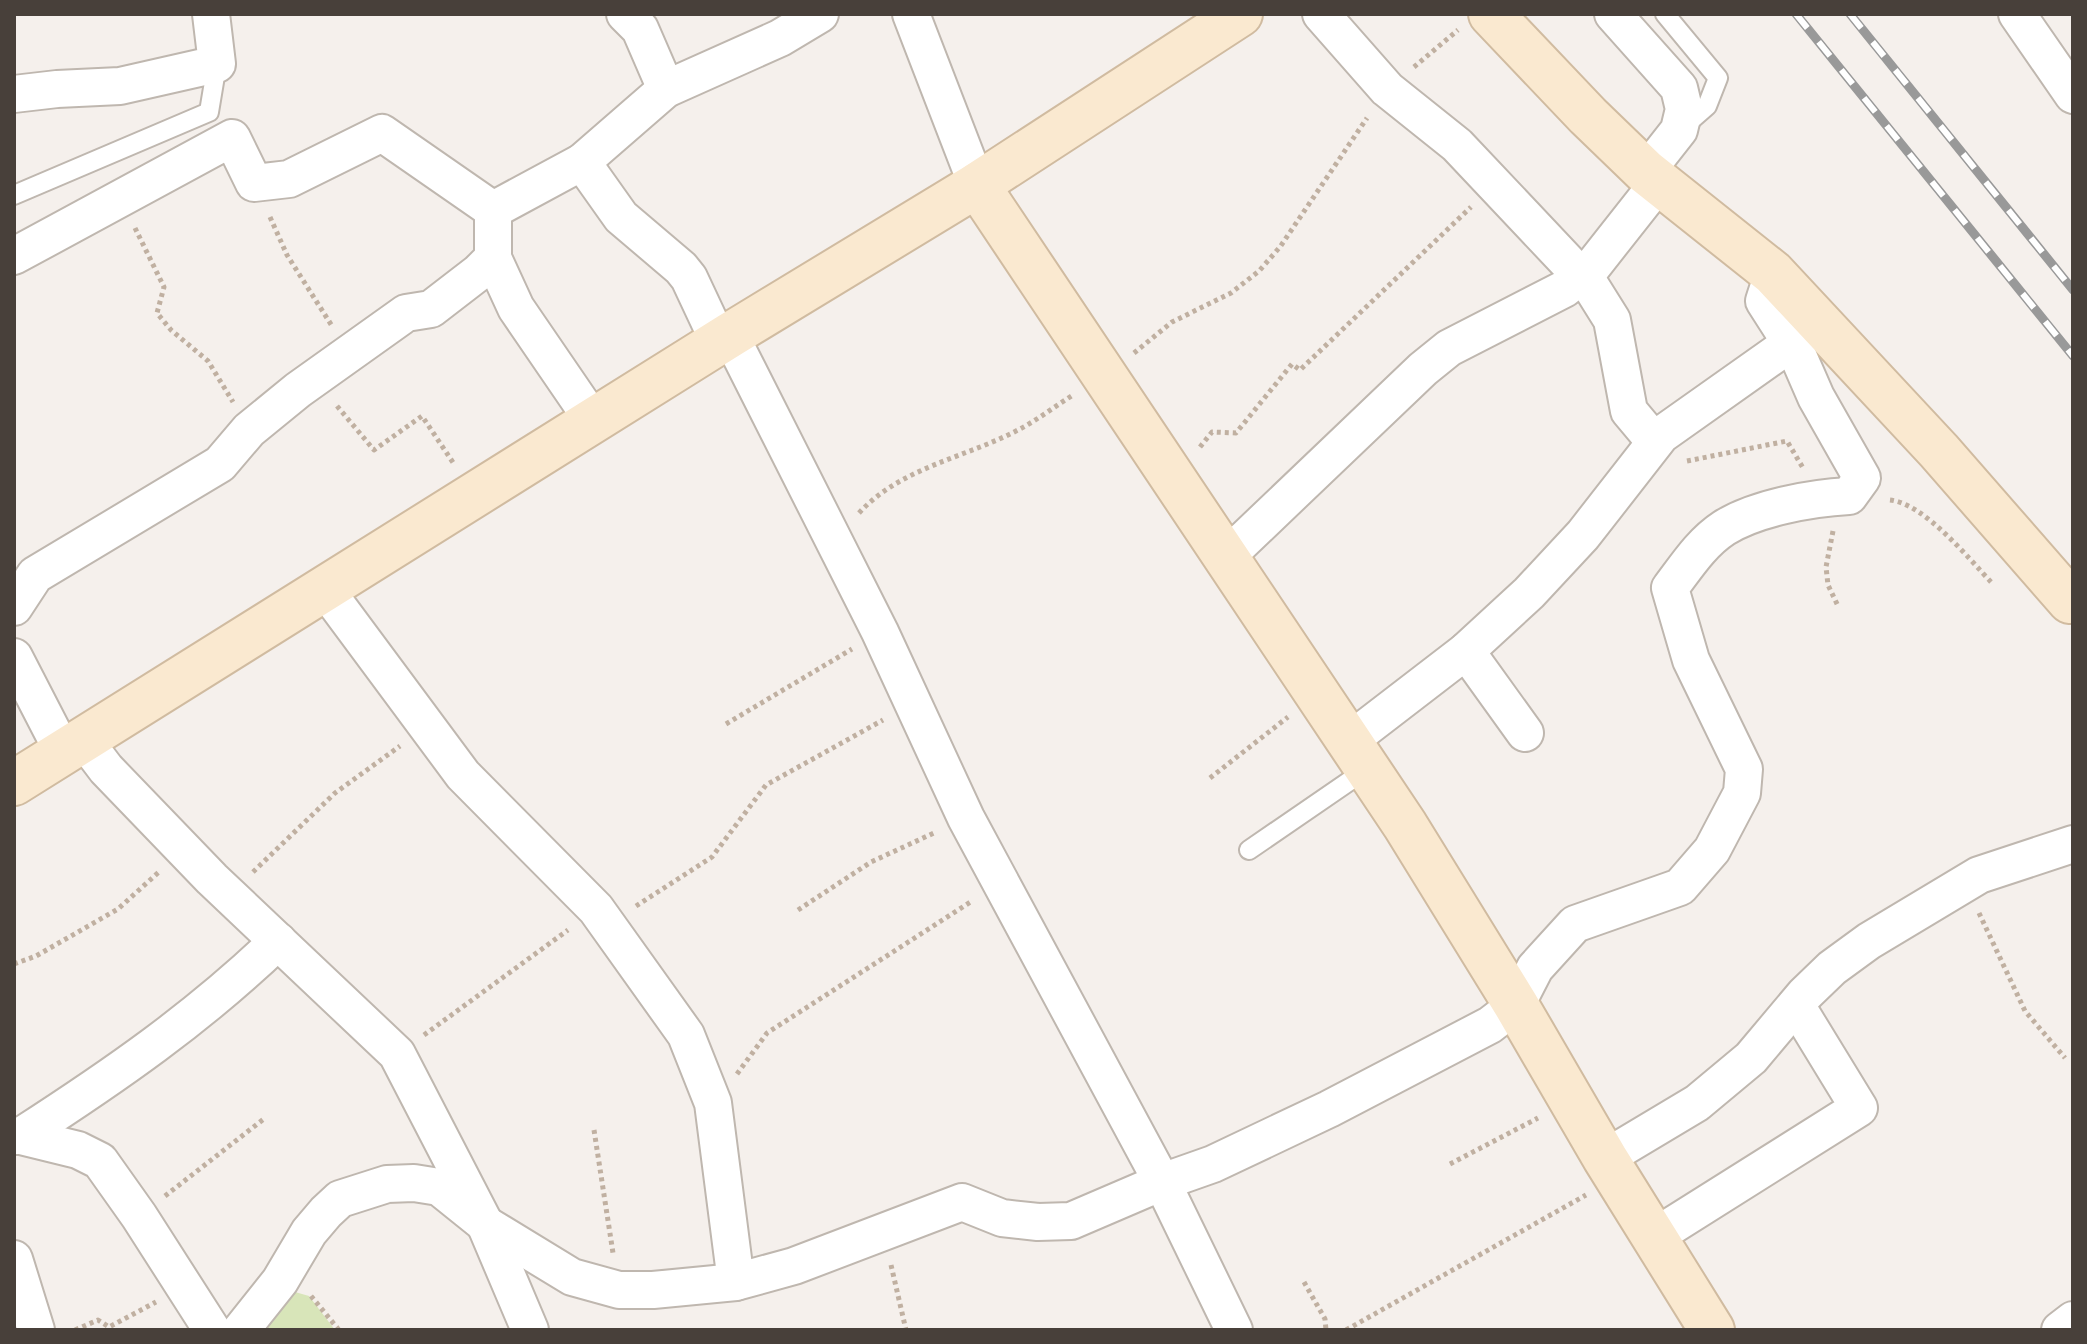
<svg xmlns="http://www.w3.org/2000/svg" width="2087" height="1344" font-family="'DM Sans',sans-serif">
<rect width="100%" height="100%" fill="#f5f0ec"/>
<polygon fill="#d8e5b9" points="295,1292 309,1296 335,1330 265,1330"/>
<g fill="none" stroke-linecap="round" stroke-linejoin="round">
<g stroke="#bfb7af" stroke-width="22">
<g id="lane">
<polyline points="1665,14 1718,78 1707,106 1683,127"/>
<polyline points="14,195 209,112 217,64"/>
<polyline points="1249,850 1367,769"/>
</g>
</g>
<g stroke="#bfb7af" stroke-width="40">
<g id="street">
<polyline points="625,14 640,29 666,89"/>
<polyline points="911,14 977,185"/>
<polyline points="1321,14 1387,89 1457,145 1592,288 1612,320 1629,411 1655,442"/>
<polyline points="1613,14 1679,88 1684,109 1679,130 1646,172"/>
<polyline points="2017,14 2073,95"/>
<polyline points="14,94 57,89 120,86 217,64 211,14"/>
<polyline points="582,162 621,217 681,268 689,278 719,342"/>
<polyline points="14,256 232,138 254,183 289,179 382,133 493,210"/>
<polyline points="730,335 880,632 966,818 1162,1182 1234,1330"/>
<polyline points="594,422 516,308 493,258 493,210 582,162 666,89 780,38 820,14"/>
<polyline points="1226,557 1423,369 1449,348 1564,289 1592,267 1659,182"/>
<polyline points="325,589 463,775 596,909 686,1035 713,1103 736,1282"/>
<polyline points="14,607 35,575 220,464 249,430 298,390 406,313 431,309 479,272 493,258"/>
<polyline points="1466,651 1525,733"/>
<polyline points="14,657 63,752"/>
<polyline points="84,740 106,769 212,879 397,1054 485,1224 530,1330"/>
<polyline points="1349,741 1466,651 1529,593 1583,535 1661,435 1791,343"/>
<path d="M14 1136H21C114 1076 198 1018 278 941"/>
<polyline points="21,1136 78,1150 100,1161 139,1216 212,1330"/>
<polyline points="1605,1158 1697,1103 1751,1058 1804,995 1832,968 1869,941 1979,875 2073,844"/>
<polyline points="1654,1237 1859,1108 1796,1005"/>
<polyline points="14,1259 36,1330"/>
<path d="M241 1330 280 1281 309 1232 326 1212 340 1199 387 1184 414 1183 439 1187 485 1224 572 1277 619 1290H653L736 1282 794 1266 962 1202 1002 1218 1038 1222 1071 1221 1162 1182 1213 1164 1329 1109 1490 1025 1516 1005 1535 968 1575 924 1680 887 1712 850 1742 793 1744 769 1691 660 1670 588C1686 567 1701 543 1724 528 1756 508 1811 498 1849 496L1862 478 1816 397 1796 351 1764 301 1773 273"/>
<polyline points="2060,1330 2073,1320"/>
</g>
</g>
<g stroke="#d0bba0" stroke-width="48">
<g id="secondary">
<polyline points="1491,14 1588,116 1646,172 1773,273 1939,451 2070,601"/>
<polyline points="977,185 1405,825 1516,1005 1605,1158 1712,1330"/>
<polyline points="14,783 730,335 977,185 1240,14"/>
</g>
</g>
<g stroke="#c0b0a1" stroke-width="5" stroke-dasharray="4 4" stroke-linecap="butt">
<polyline points="1414,67 1458,30"/>
<polyline points="270,217 287,255 332,326"/>
<polyline points="135,228 164,287 157,313 171,330 208,361 233,402"/>
<polyline points="1134,353 1172,322 1231,293 1259,271 1280,247 1367,118"/>
<polyline points="337,406 374,450 422,416 454,464"/>
<polyline points="1200,447 1212,432 1236,433 1292,364 1300,370 1471,207"/>
<polyline points="1687,461 1787,441 1803,468"/>
<path d="M1890 500C1925 504 1968 558 1992 583"/>
<path d="M859 513C900 468 964 458 1016 431 1036 421 1054 407 1073 395"/>
<polyline points="1833,531 1826,567 1828,585 1838,606"/>
<polyline points="726,724 852,649"/>
<polyline points="1210,778 1288,717"/>
<polyline points="253,872 335,793 400,746"/>
<polyline points="636,906 712,857 766,785 883,720"/>
<polyline points="798,910 871,862 936,832"/>
<polyline points="1979,913 2025,1011 2065,1058"/>
<polyline points="14,964 36,956 118,909 160,871"/>
<polyline points="424,1035 568,930"/>
<polyline points="737,1074 767,1033 972,901"/>
<polyline points="594,1130 613,1253"/>
<polyline points="1450,1164 1538,1118"/>
<polyline points="165,1196 265,1118"/>
<polyline points="891,1265 906,1330"/>
<polyline points="1304,1282 1325,1319 1326,1330"/>
<polyline points="311,1296 339,1330"/>
<polyline points="75,1330 98,1320 109,1327 156,1302"/>
<polyline points="1346,1330 1586,1195"/>
</g>
<use href="#lane" stroke="#fff" stroke-width="18"/>
<use href="#street" stroke="#fff" stroke-width="36"/>
<use href="#secondary" stroke="#fae9d0" stroke-width="44"/>
<g stroke="#999" stroke-width="9">
<g id="rail">
<polyline points="1796,14 2073,356"/>
<polyline points="1850,14 2073,290"/>
</g>
</g>
<use href="#rail" stroke="#fff" stroke-width="6" stroke-dasharray="18" stroke-linecap="butt"/>
</g>
<rect width="2087" height="1344" fill="none" stroke="#48403a" stroke-width="32"/>
</svg>
